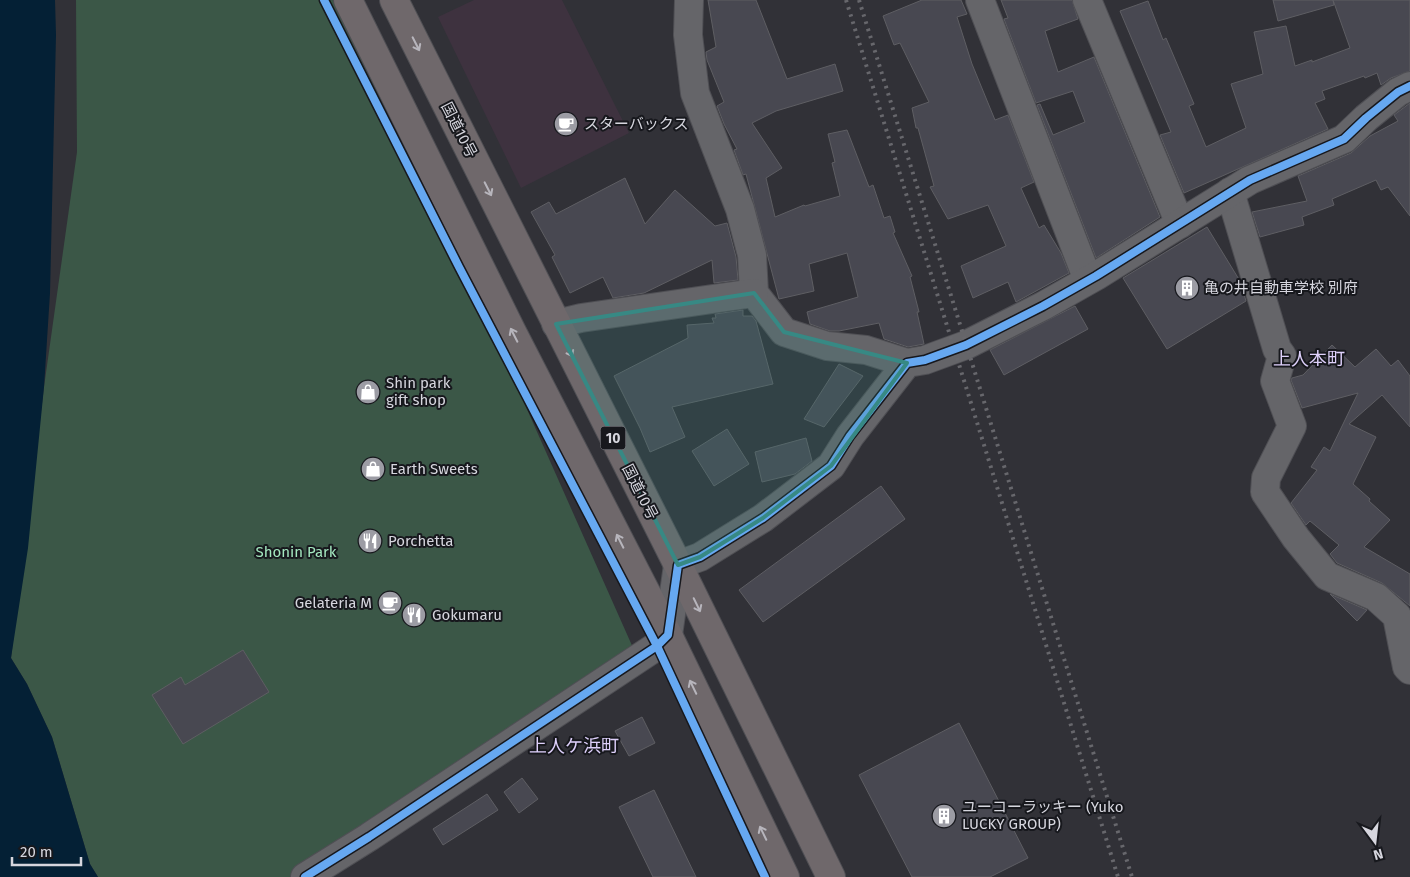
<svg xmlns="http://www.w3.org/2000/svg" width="1410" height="877" font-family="'Fira Sans','Noto Sans JP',sans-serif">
<rect width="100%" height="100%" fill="#313137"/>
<polygon fill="#3e323f" points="474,0 562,0 629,133 521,188 438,17"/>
<polygon fill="#3b5747" points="76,0 345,0 634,650 298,877 98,877 90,864 52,737 27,684 11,658 44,387 77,152"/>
<polygon fill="#042035" points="0,0 55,0 56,35 50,293 44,387 28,548 11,658 27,684 52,737 90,864 98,877 0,877"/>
<g fill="#484851" stroke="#5e5e63">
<polygon points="708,0 756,0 787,79 835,64 843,91 776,111 752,123 782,168 766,178 775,217 804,205 805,206 840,196 832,163 835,162 828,134 847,130 869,187 873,185 884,218 890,216 895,232 893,233 912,276 910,277 919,312 917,312 924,344 908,347 884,339 879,323 839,331 830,331 810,324 807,312 858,297 847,253 809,264 814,291 779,299 746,174 743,175 734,150 737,149 724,124 717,106 724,102 707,60 706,52 716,47"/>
<polygon points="922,0 961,0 967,14 957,17 972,64 995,120 1008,115 1034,182 1021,188 1039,228 1044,225 1061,253 1069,273 1016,302 1008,282 973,298 961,266 1006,246 988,205 948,219 930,187 934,186 918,128 916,128 912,108 929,102 900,43 894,45 883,16"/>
<polygon points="1001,0 1072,0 1078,19 1045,31 1058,72 1094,57 1160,217 1096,258 1037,105 1040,104 1053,135 1085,122 1073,91 1036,103 1004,19 1008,18"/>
<polygon points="1273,0 1333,0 1334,5 1278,21"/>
<polygon points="1333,0 1410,0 1410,71 1391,78 1381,85 1377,73 1365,78 1364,76 1322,91 1325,99 1315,103 1328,129 1184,193 1160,135 1171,132 1120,11 1148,1 1163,40 1166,38 1194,104 1189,106 1206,147 1246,128 1231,84 1263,74 1254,32 1286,26 1295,66 1312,60 1312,62 1350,48"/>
<polygon points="1410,103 1410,216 1388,187 1381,190 1376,180 1332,199 1334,205 1302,217 1304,225 1260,237 1252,212 1307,201 1298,176 1351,153 1370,136 1398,121 1394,115"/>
<polygon points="625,178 645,224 675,190 715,226 727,223 736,257 738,280 714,283 712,260 644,293 613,298 603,277 570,293 552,257 555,255 531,212 549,202 556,214"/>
<polygon points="1207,227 1240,281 1246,301 1167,349 1123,278"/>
<polygon points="1075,306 1088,329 1004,375 990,350"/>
<polygon points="743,310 743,316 752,316 756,321 773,384 672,407 685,437 650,452 640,428 614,376 688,338 687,325 714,323 712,318 716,318 715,314"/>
<polygon points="1332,345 1355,367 1376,349 1391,366 1398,360 1410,376 1410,427 1382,395 1349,424 1376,437 1353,484 1370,499 1369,501 1390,520 1364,547 1410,574 1410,606 1382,583 1337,563 1330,554 1339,545 1310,521 1306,525 1291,503 1317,470 1311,467 1324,447 1330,451 1358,393 1302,408 1291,380 1292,378 1303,375"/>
<polygon points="839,364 863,376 824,427 804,419"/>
<polygon points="727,429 749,464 714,486 692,451"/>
<polygon points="806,438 812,461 795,474 762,482 755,452"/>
<polygon points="881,486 905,519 763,622 739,590"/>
<polygon points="1330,594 1367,610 1357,621"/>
<polygon points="243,650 269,692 183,744 152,695 181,677 185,685"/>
<polygon points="642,717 655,743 629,756 615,731"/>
<polygon points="959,723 1028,858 990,877 912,877 859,775"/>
<polygon points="522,778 538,799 519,813 504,792"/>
<polygon points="654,790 696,877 653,877 619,807"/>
<polygon points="487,794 498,810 443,845 433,829"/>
</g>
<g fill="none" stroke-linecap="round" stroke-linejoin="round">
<g stroke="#4f4f54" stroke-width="30">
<g id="minor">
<polyline points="689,0 688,35 695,93 740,209 752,255 754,293 784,332 827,346 866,350 907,363"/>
<polyline points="980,0 1088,280"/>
<polyline points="1087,0 1180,224"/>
<polyline points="1230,192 1277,349 1282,356 1275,381 1292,426 1266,478 1265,492 1296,538 1327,576 1376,597 1397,616 1407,667 1410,670"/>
<polyline points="556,324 581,318 754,293"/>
<polyline points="305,877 369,837 657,646 668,635 678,565 700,557 763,518 831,466 850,436 907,363 925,360 966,345 1043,306 1096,276 1250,180 1344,139 1366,118 1398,92 1410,86"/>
</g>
</g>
<g stroke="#4f4f54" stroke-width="30">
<g id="highway">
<polyline points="348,0 511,330 668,635 785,877"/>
<polyline points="394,0 678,565 831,877"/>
</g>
</g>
<use href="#minor" stroke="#656569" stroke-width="28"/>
<use href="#highway" stroke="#6f686b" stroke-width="28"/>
<g stroke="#67676c" stroke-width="4" stroke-dasharray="2.5 5" stroke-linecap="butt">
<polyline points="846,0 1118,877"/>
<polyline points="859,0 1132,877"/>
</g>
<g stroke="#17181d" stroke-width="11">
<g id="cycleway">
<polyline points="324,0 459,267 657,646 765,877"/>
<polyline points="305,877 369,837 657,646 668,635 678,565 700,557 763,518 831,466 850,436 907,363 925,360 966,345 1043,306 1096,276 1250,180 1344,139 1366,118 1398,92 1410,86"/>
</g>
</g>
<use href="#cycleway" stroke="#66a8f1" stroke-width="8"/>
</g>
<defs><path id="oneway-shaft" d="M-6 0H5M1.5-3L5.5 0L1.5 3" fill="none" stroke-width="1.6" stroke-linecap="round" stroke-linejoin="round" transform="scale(1.25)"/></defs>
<g stroke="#b7b5bc">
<use href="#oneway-shaft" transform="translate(416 44) rotate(63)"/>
<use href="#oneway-shaft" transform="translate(488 189) rotate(63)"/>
<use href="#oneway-shaft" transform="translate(514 335) rotate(-117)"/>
<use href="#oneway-shaft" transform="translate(569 350) rotate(63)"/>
<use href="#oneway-shaft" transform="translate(620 541) rotate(-117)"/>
<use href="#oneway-shaft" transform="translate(697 605) rotate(64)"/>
<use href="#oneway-shaft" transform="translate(693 687) rotate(-116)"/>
<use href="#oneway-shaft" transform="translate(763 833) rotate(-116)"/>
</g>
<path fill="#378984" fill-opacity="0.2" stroke="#378984" stroke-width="4" stroke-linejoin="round" d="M754 293 784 332 907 363 831 466 763 518 700 557 678 565 556 324Z"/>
<defs>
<g id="cafe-disc" transform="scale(1.25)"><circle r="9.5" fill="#9c9ca4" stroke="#17181d"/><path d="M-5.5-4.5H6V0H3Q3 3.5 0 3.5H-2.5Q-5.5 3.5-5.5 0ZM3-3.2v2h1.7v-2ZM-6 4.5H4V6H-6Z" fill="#fff"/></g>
<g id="building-disc" transform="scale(1.25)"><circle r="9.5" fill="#9c9ca4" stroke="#17181d"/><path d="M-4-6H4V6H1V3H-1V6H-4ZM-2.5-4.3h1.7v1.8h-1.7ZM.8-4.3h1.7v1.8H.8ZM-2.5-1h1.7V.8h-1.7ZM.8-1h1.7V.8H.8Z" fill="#fff"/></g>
<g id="shop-disc" transform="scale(1.25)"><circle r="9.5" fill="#9c9ca4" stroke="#17181d"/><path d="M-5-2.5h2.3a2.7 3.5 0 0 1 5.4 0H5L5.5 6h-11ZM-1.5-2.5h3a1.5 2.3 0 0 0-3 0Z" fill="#fff"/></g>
<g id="restaurant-disc" transform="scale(1.25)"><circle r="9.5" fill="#9c9ca4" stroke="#17181d"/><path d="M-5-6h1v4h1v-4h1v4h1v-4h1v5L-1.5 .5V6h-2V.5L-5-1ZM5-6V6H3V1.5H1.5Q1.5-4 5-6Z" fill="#fff"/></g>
</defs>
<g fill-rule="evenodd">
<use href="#cafe-disc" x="566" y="124"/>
<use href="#building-disc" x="1187" y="288"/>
<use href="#shop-disc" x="368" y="392"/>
<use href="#shop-disc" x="373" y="469"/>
<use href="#restaurant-disc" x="370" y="541"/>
<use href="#cafe-disc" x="390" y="603"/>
<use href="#restaurant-disc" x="414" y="615"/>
<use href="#building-disc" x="944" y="816"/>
</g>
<g text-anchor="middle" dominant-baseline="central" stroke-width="4" stroke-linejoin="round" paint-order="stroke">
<rect fill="#17181d" stroke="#9d9da4" stroke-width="1" x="600.5" y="426.5" width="25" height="23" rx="4"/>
<g font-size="14" font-weight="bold" fill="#d6d6de">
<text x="613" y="438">10</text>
</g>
<g font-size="15" fill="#d6d6de" stroke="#17181d" text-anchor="start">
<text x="584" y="124">スターバックス</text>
<text x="1204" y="288">亀の井自動車学校 別府</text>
<text x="386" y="383">Shin park<tspan x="386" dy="17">gift shop</tspan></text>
<text x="390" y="469">Earth Sweets</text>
<text x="388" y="541">Porchetta</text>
<text x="372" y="603" text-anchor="end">Gelateria M</text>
<text x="432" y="615">Gokumaru</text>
<text x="962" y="807">ユーコーラッキー (Yuko<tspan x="962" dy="17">LUCKY GROUP)</tspan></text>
</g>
<g font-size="15" fill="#d6d6de" stroke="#17181d">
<text transform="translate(459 130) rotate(63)">国道10号</text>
<text transform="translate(640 492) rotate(63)">国道10号</text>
</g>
<g font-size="15" fill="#a3e7bf" stroke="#17181d">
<text x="296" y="552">Shonin Park</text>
</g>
<g font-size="18" fill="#ded0fb" stroke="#17181d">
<text x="1309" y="359">上人本町</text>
<text x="574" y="746">上人ケ浜町</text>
</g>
</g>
<g transform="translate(1375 842) rotate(165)" stroke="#17181d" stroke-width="4" paint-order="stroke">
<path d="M0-4L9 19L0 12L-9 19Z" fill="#d6d6de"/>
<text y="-8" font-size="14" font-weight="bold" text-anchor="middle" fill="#d6d6de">N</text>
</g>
<path d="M12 857v8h69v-8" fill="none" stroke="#d6d6de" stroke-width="2.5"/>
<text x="20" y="857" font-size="15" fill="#d6d6de" stroke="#17181d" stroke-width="4" paint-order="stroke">20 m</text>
</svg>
